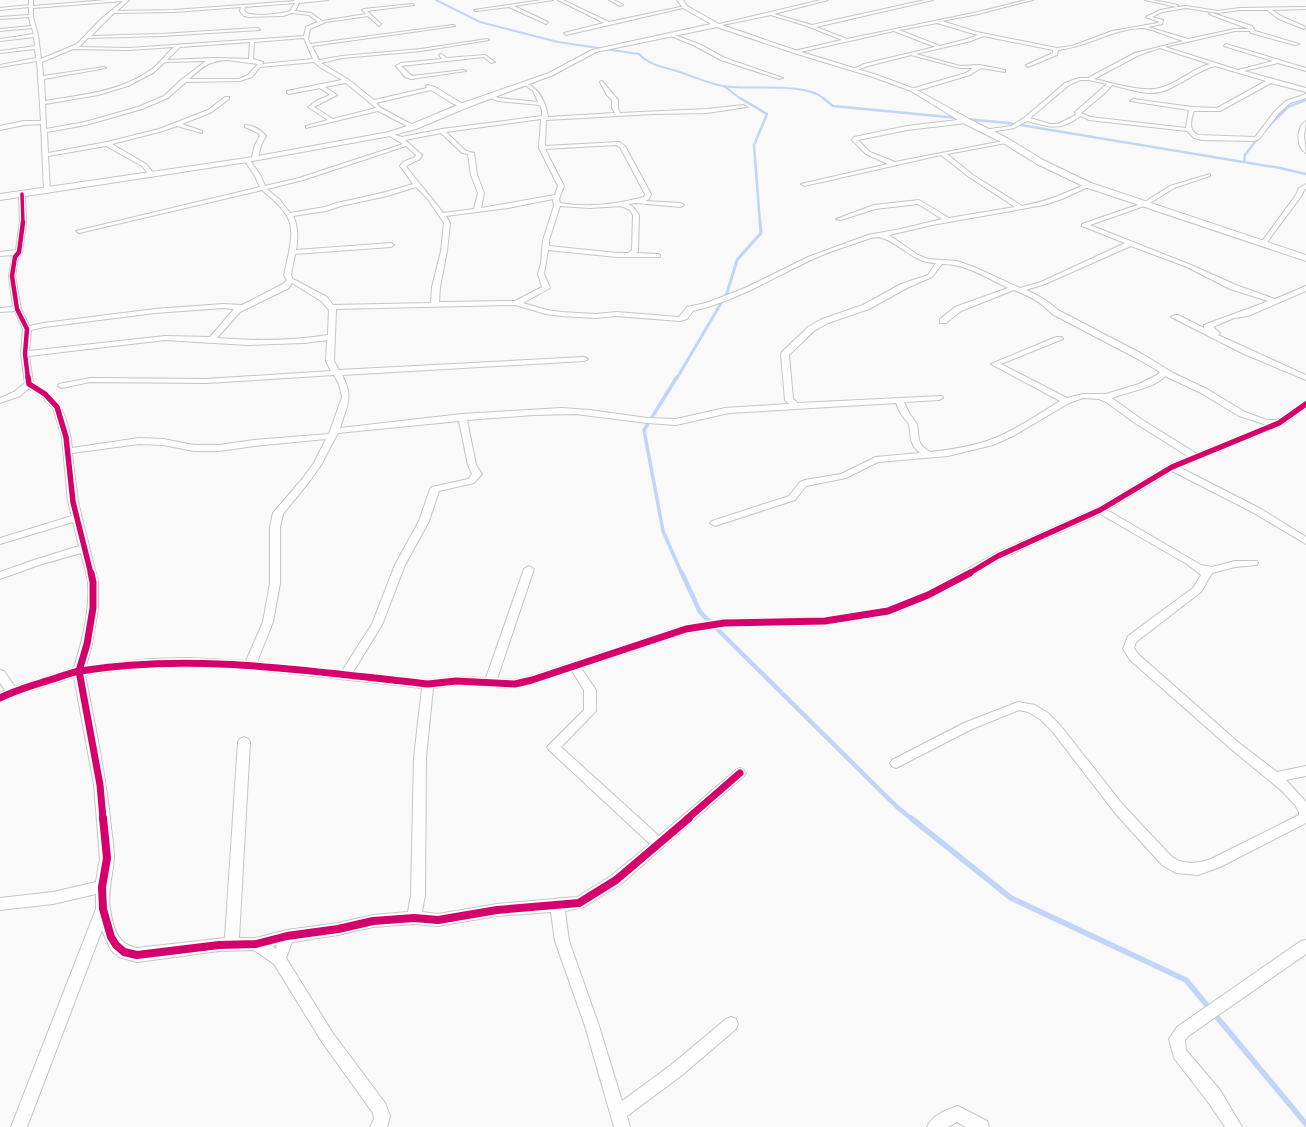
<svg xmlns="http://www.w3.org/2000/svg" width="1306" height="1127" font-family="Poppins,sans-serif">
<rect width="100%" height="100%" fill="#f9f9f9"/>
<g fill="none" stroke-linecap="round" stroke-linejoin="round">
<g stroke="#c0d5f7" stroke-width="2">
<path d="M436 0 480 22 558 42 639 54C649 65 663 67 677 71 692 76 707 83 723 86 751 91 803 81 825 99"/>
<polyline points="724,86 741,99"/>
</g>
<g stroke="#c0d5f7" stroke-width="2.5">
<polyline points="740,98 767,114 754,145 760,223"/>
<polyline points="823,98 833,106 958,118"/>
<polyline points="965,119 1008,123 1280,168 1306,174"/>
<polyline points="1267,128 1288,107 1306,100"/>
<polyline points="1244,162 1245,155 1258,138"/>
</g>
<polyline stroke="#c0d5f7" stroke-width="3" points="677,378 727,293 737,260 761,233 760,222"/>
<polyline stroke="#c0d5f7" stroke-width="3.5" points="677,377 644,430 663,531 682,574"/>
<polyline stroke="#c0d5f7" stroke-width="4.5" points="682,573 700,612 897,807 912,819"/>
<polyline stroke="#c0d5f7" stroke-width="5.5" points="911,818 1011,898 1186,980 1306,1124"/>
<g stroke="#c5c5c5" stroke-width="2">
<g id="street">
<path d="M29 0H33V6L107 0H129L117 11 174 10 295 1 294 0H328L299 3 295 11 311 13 322 21 366 14 362 10 364 9 412 4 414 5 367 11 381 24 379 26 368 16 326 22 310 29 308 39 310 44 453 25 455 26 312 46 319 60 342 56 421 49 487 39 489 40 421 51 342 58 321 63 349 80 374 100 427 88 426 86 428 85 435 87 466 106 463 108 452 103 431 90 376 103 381 108 415 126V128L413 129 378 111 306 128V126L328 120 308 107 316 101 330 95 320 88 289 94 287 93V91L342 80 321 68 314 62 260 67 252 77 240 81 186 82 168 98 142 109 86 125 47 132 48 153 107 142 159 129 208 110 225 97H229V99L212 112 182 124 202 131V133L177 126 163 131 112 144 146 164 155 175 154 176H150L142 166 106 146 48 156 50 191 47 193 44 191 41 124 24 125 0 130V126L24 121H41L37 61 0 67V65L36 58 35 49 0 53V51L35 46 34 37 0 41V39L34 34 32 28 0 31V29L31 26 29 17 0 19V17L29 15V7L0 10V8L29 5ZM123 1 101 19 77 44 41 59 38 35 33 17V8ZM295 3 290 11C282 14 250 18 244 11L245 7ZM241 7 240 11 244 16 249 17 283 16 292 13 309 15 318 22 306 27 304 36 129 48 79 47 88 38 161 36 260 30 258 28 161 34 91 36 114 13 174 12ZM304 38 313 59 262 64 263 62 253 59 254 42ZM250 42 249 59 215 58 167 60 180 47ZM174 47C166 54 160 63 152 69 121 92 81 95 45 101L44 79 106 68 104 67 43 76 42 62 73 49 129 50ZM227 60 258 64 248 75 239 79H189C203 67 208 61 227 60ZM206 61 181 80 164 96 138 107 85 122 46 129 45 104 98 95 128 86 153 73 165 62ZM346 83 376 108 333 119 314 107 337 95 325 87Z"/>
<polygon points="542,0 553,0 514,6 548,22 546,24 509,7 476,11 474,10"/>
<polygon points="558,0 563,0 609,22 685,6 687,7 566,35 564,33 604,23"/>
<polygon points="609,0 614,0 623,5 620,6"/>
<path d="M821 0H828L774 14 812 25 925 0H933L816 27 847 39 978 12 1026 0H1033L978 14 942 21 977 32 1057 48 1072 46 1112 31 1158 23 1159 22 1146 17 1160 10 1177 7 1145 0H1153L1178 5 1177 7 1186 6 1218 11 1240 8 1306 7V9L1272 10 1283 17 1306 27 1304 29 1279 19 1267 10H1240L1218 13 1186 8 1162 12 1152 17 1163 20 1162 24 1148 27 1188 39 1235 29H1249L1209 14 1212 13 1252 26 1255 31 1299 44 1295 45 1251 33 1250 31H1235L1165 47 1238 70 1273 61 1224 46 1226 44 1306 68V71L1278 63 1244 71 1306 88V92L1271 83 1220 111H1194C1191 120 1188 130 1198 135L1255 137 1275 111 1286 101 1306 94V98L1290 103 1279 113 1259 139 1254 141 1202 140 1194 138 1187 131 1089 120 1081 116C1076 119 1072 122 1067 124 1053 130 1040 124 1027 121L1014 128 985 133 983 132V130L1011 126 1024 118 1065 83 1079 78H1088L1135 53 1183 41C1173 38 1150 28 1142 28 1112 29 1087 47 1058 50L1057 55 1028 67 1026 65 1053 53V50L983 36 971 41 916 54 960 66 980 65 1005 70V72L981 68 970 75 913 92 910 90 911 89 966 73 973 68H960L911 55 868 66 854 71V69L864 64 935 47 894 31 796 53 794 51 842 40 807 26 771 15 717 26 715 25ZM937 23 974 34 978 35 967 39 940 46 899 30ZM1160 48 1210 64C1193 68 1180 82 1163 87 1144 94 1114 83 1094 79L1139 55ZM1215 66 1266 81 1217 108 1192 107 1133 99 1130 101 1189 110 1186 128 1090 117 1081 113 1105 93 1112 85C1124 88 1136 92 1149 93 1170 95 1194 71 1215 66ZM1080 80H1089L1107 84 1075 112 1076 115 1058 124H1050L1030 118 1069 85Z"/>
<polygon points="669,33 699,44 725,58 783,78 779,79 721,60 695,46 669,35"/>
<polygon points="441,54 447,58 485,55 495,62 491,63 484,57 401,66 412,76 464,70 466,71 411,79 405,77 396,66 401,63 442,59 439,55"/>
<path d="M602 81 618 100V108L620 113 707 109 744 105 747 107 707 113 654 114 546 120 545 146 619 142 625 146 651 194 649 199 645 201 681 203 684 205 681 207 636 203 628 204 634 208 639 215 638 251 636 253 658 254 660 255V257H617L548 250 544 274 550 288 523 303 547 310 561 312 596 314 616 312 679 317 687 307 706 303 745 288 808 257 868 235 901 229 942 219 918 204 875 209 841 220 836 219 874 205 919 200 949 218 1015 207 969 177 941 155 804 186 801 184 888 164 866 154 852 140 854 137 907 126 966 119 969 121 966 123 907 130 858 140 870 152 895 162 1008 140 1009 141 1006 143 947 154 973 175 1022 206C1045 202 1064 194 1086 184H1090V186L1062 199 1044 205 932 225 889 235 918 255 928 259 957 261 974 267 1020 288 1041 282 1125 243 1082 226V224L1143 203 1170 186 1210 174V176L1174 188 1147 205 1090 225 1191 265 1236 285 1275 299 1306 286V291L1248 316 1234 318 1213 327 1220 333 1218 335 1306 375V380L1244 354 1171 317 1175 315H1178L1204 328V325C1226 316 1247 310 1268 301L1230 289 1187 267 1131 246 1045 284 1026 290C1038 295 1048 301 1058 310L1144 355 1173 373 1207 389 1245 412 1267 420H1277L1306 402V408L1282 425 1179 467 1261 509 1306 537V544L1254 513 1172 471 1107 510 1201 565 1212 567 1235 561H1257L1258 563 1257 565 1235 567 1212 573 1201 592 1136 642 1134 648 1138 654 1239 743 1277 772 1306 766V776L1286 780 1306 802V823L1220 867 1198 875 1176 873 1162 865 1115 813 1052 731 1040 719 1028 712 1019 710 972 729 900 766 896 768 892 766 890 763 892 760 964 723 1018 702 1035 705 1048 713 1060 725 1123 805 1172 857C1184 865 1197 864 1211 859L1299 815V812L1295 805 1282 791 1231 749 1130 660 1123 649 1128 636 1193 588 1201 575 1187 564 1100 514 1002 558 932 597 892 614 825 625 724 627 687 633 581 668 596 690V711L561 747 659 836 736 770 740 768 744 770 746 773 744 776 621 884 584 907 565 911 569 941 599 1026 622 1101 671 1065 726 1019 731 1017 736 1019 738 1024 736 1029 681 1076 627 1116 630 1127H614L585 1026 555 941 551 912 497 916 438 926 414 924 373 927 338 935 292 942 286 958 332 1032 385 1103 390 1116 387 1127H370L374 1119 373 1113 322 1042 274 964 254 950 219 951 137 962 119 957 111 950 102 930 27 1127H11L96 909V894L53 904 0 910V898L53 892 96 882 100 858 94 785 74 677 16 695 0 702V693L5 690 0 683V670L4 671 15 687 74 668C82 641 90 612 88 583 87 573 83 562 81 553L39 565 0 579V572L31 561 79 546 73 522 0 544V538L72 516 68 502 62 437 53 408 42 396 29 388 20 396 0 403V398L14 392 25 383 21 354 23 329 15 311 0 312V308L13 307 9 276 13 255 0 256V252L16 250 20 222 19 194 22 192 25 194 26 222 22 252 18 257 15 276 21 309 29 326 44 323 155 309 223 304 242 305 283 284 287 280 284 275C287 260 295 234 289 220 284 208 271 198 262 190L79 233 76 231 260 187 255 176 244 160 247 158 249 159 261 176 265 186 299 178 403 144 388 135V133L402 137 442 129 542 116V110L540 105 498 101 486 96 489 94 499 98 538 102 533 91 524 84 526 83C540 89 546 104 548 117L615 113 612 108V100L607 95 600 82ZM541 119 539 148 558 186 555 195 481 208 484 193 477 175 474 153 466 151 446 132ZM441 133 462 153 468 154 471 175 478 193 474 209 443 213C431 196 418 183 406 166L420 159 422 155 405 140ZM616 145 620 147 645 194 644 197C618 204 587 208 560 203L559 199 564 186 545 149ZM406 146 416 155 415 157 403 162 400 166 413 184 386 192 337 203 325 207 290 213 280 200 267 189 303 180ZM416 187 427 198 444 223 441 251 432 287 431 303 333 305 327 297 293 279 291 275 295 254 391 247 394 245 391 243 296 250C298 240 298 224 293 216L326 211 341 206 387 196ZM553 199 554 206 543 240 541 263 538 274 542 287 515 301 439 302 440 287 447 251 450 223 446 216 508 208ZM560 206 590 208 621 206 630 210 633 215 632 250 628 253H617L549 246V240ZM879 237C900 242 912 263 936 263L928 275 901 284 863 305 822 319 808 327 782 352 781 354 785 400 789 404 725 408 676 419 647 418 590 410 561 408 462 414 340 428C347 405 354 397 342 375L584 361 588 359 584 357 339 370 334 361 336 309 515 305 546 314 561 316 596 318 616 316 680 321 687 319 693 311C736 301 771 279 811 260 830 251 851 245 871 238ZM942 264C966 264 987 278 1008 288L955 307 940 319V323H946L961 311 1014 290C1029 296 1041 302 1052 314L1138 359 1160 372 1157 375 1139 384 1106 394H1083L1067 398 1001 364 1063 339 1062 337H1056L991 364 1060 401C1037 415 1013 432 987 441 969 447 949 450 930 452L922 446 919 440 917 424 909 413 904 402 939 400 943 398 942 396 798 403 793 399 789 355 814 331 828 323 869 309 907 288 932 277ZM292 283 321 301 329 310 328 335C291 341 254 341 217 338L240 312 289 288ZM223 308 234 309 210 337 165 336 29 351 31 330 44 327 155 313ZM165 340 248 345 304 343 327 340 326 361 331 371 206 379 90 378 59 384 58 386 62 388 90 382 206 383 334 375 339 384 342 397 329 434 254 440 219 445H194L163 439 139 438 72 448C68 415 61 400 33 383L29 356ZM1165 376 1201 393 1239 416 1267 425 1197 454 1141 419 1112 398C1127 392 1155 388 1165 376ZM1083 398 1099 399 1106 402 1135 423 1189 457 1169 465 1097 508 994 554 924 593 886 608 825 617 724 619 686 625 531 676 515 680 497 679 534 569 529 566 524 569 486 678 456 677 428 680 353 672 382 625 405 565 429 521 439 491 474 483 482 474 476 465 467 420 533 415 576 414 647 423 676 425 729 413 896 403 901 414 909 424 911 440 914 447 920 453 876 457 841 474 805 480 800 482 789 496 712 521 710 523 715 526 795 500 806 486 846 478 878 462 948 456 993 445 1013 436 1069 403ZM459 421 468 465 472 474 468 479 432 487 430 489 419 521 395 565 372 624 342 671 257 662 273 622 280 583V527L283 514 309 482 321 465 338 433ZM326 439 314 463 303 478 273 513 270 527V583L263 622 246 661 188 658 150 659 86 666 92 644 98 608V582L78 502 72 453 139 444 163 445 194 451H219L254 446ZM188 666 250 669 422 688 414 757 411 895 408 912 373 915 338 923 287 930 256 938H239L250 742 248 739 244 737 240 739 238 742 225 938 137 948C117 944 113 928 110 909 107 891 113 875 114 858 114 845 111 831 110 818 105 770 94 722 85 674L150 667ZM572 671 584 690V710L547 747 549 750 650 844 611 876 577 897 497 904 438 914 422 912 425 895 426 757 433 688 456 685 515 688ZM277 945 276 949 272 946Z"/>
<path d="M1306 121 1304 137 1306 153C1296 147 1296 127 1306 121Z"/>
<path d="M245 125C253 125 261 130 266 136L261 145 258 159H254L252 157 255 145 260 136 258 133 245 127Z"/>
<polygon points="1306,184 1306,189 1304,190 1302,195 1265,245 1261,245 1260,244 1296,195 1299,188"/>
<polygon points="1306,940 1306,954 1187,1037 1185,1041 1186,1050 1220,1090 1242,1127 1225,1127 1208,1102 1174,1058 1169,1039 1177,1027 1301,941"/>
<path d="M958 1106 987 1121 989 1127H965L957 1122 948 1127H927C932 1115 946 1110 958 1106Z"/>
</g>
</g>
<g stroke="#c5c5c5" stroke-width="2">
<polygon id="secondary" points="677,0 683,0 687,6 719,24 798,51 877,75 915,89 969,119 1009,139 1043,160 1091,183 1306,255 1306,261 1085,187 1037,164 1003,143 963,123 911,91 873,77 794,53 717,27 596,52 553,75 466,108 416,129 390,136 247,162 0,200 0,194 247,158 389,132 410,125 460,104 549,73 592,50 711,24 683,8"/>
</g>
<use href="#street" fill="#fefefe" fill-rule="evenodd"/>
<use href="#secondary" fill="#fefefe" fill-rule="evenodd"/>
<g stroke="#fff" stroke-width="5">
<polyline id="cycleway-far4" points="22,194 23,223"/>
</g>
<g stroke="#fff" stroke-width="6">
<polyline id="cycleway-far3" points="23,222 19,252 15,257 12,276 17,309 27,329 25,354 28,378"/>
</g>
<g stroke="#fff" stroke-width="8">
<g id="cycleway-far2">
<polyline points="28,377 29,384 45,394 57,407 66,437 73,502 91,574"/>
<polyline points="968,574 998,556 1100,510 1172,467 1279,423 1306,404"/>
</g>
</g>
<g stroke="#fff" stroke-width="10">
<g id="cycleway-far1">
<polyline points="91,573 93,582 93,608 87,644 79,671 100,785 103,819"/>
<path d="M0 698C14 691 28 687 43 682 55 679 68 673 80 671 196 652 313 672 428 684L456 681 515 684 532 680 686 629 724 623 825 621 888 611 928 595 970 573"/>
<polyline points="687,819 740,773"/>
</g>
</g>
<g stroke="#fff" stroke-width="11">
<polyline id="cycleway" points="103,818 107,858 102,887 103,909 111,937 116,945 124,952 137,955 219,945 256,944 287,936 338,929 373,921 414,918 438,920 497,910 579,903 616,880 689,818"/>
</g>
<use href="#cycleway-far4" stroke="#d6006c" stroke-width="3.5"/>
<use href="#cycleway-far3" stroke="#d6006c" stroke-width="4.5"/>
<use href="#cycleway-far2" stroke="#d6006c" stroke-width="5.5"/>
<use href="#cycleway-far1" stroke="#d6006c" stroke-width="7"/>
<use href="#cycleway" stroke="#d6006c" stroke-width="8"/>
</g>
</svg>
